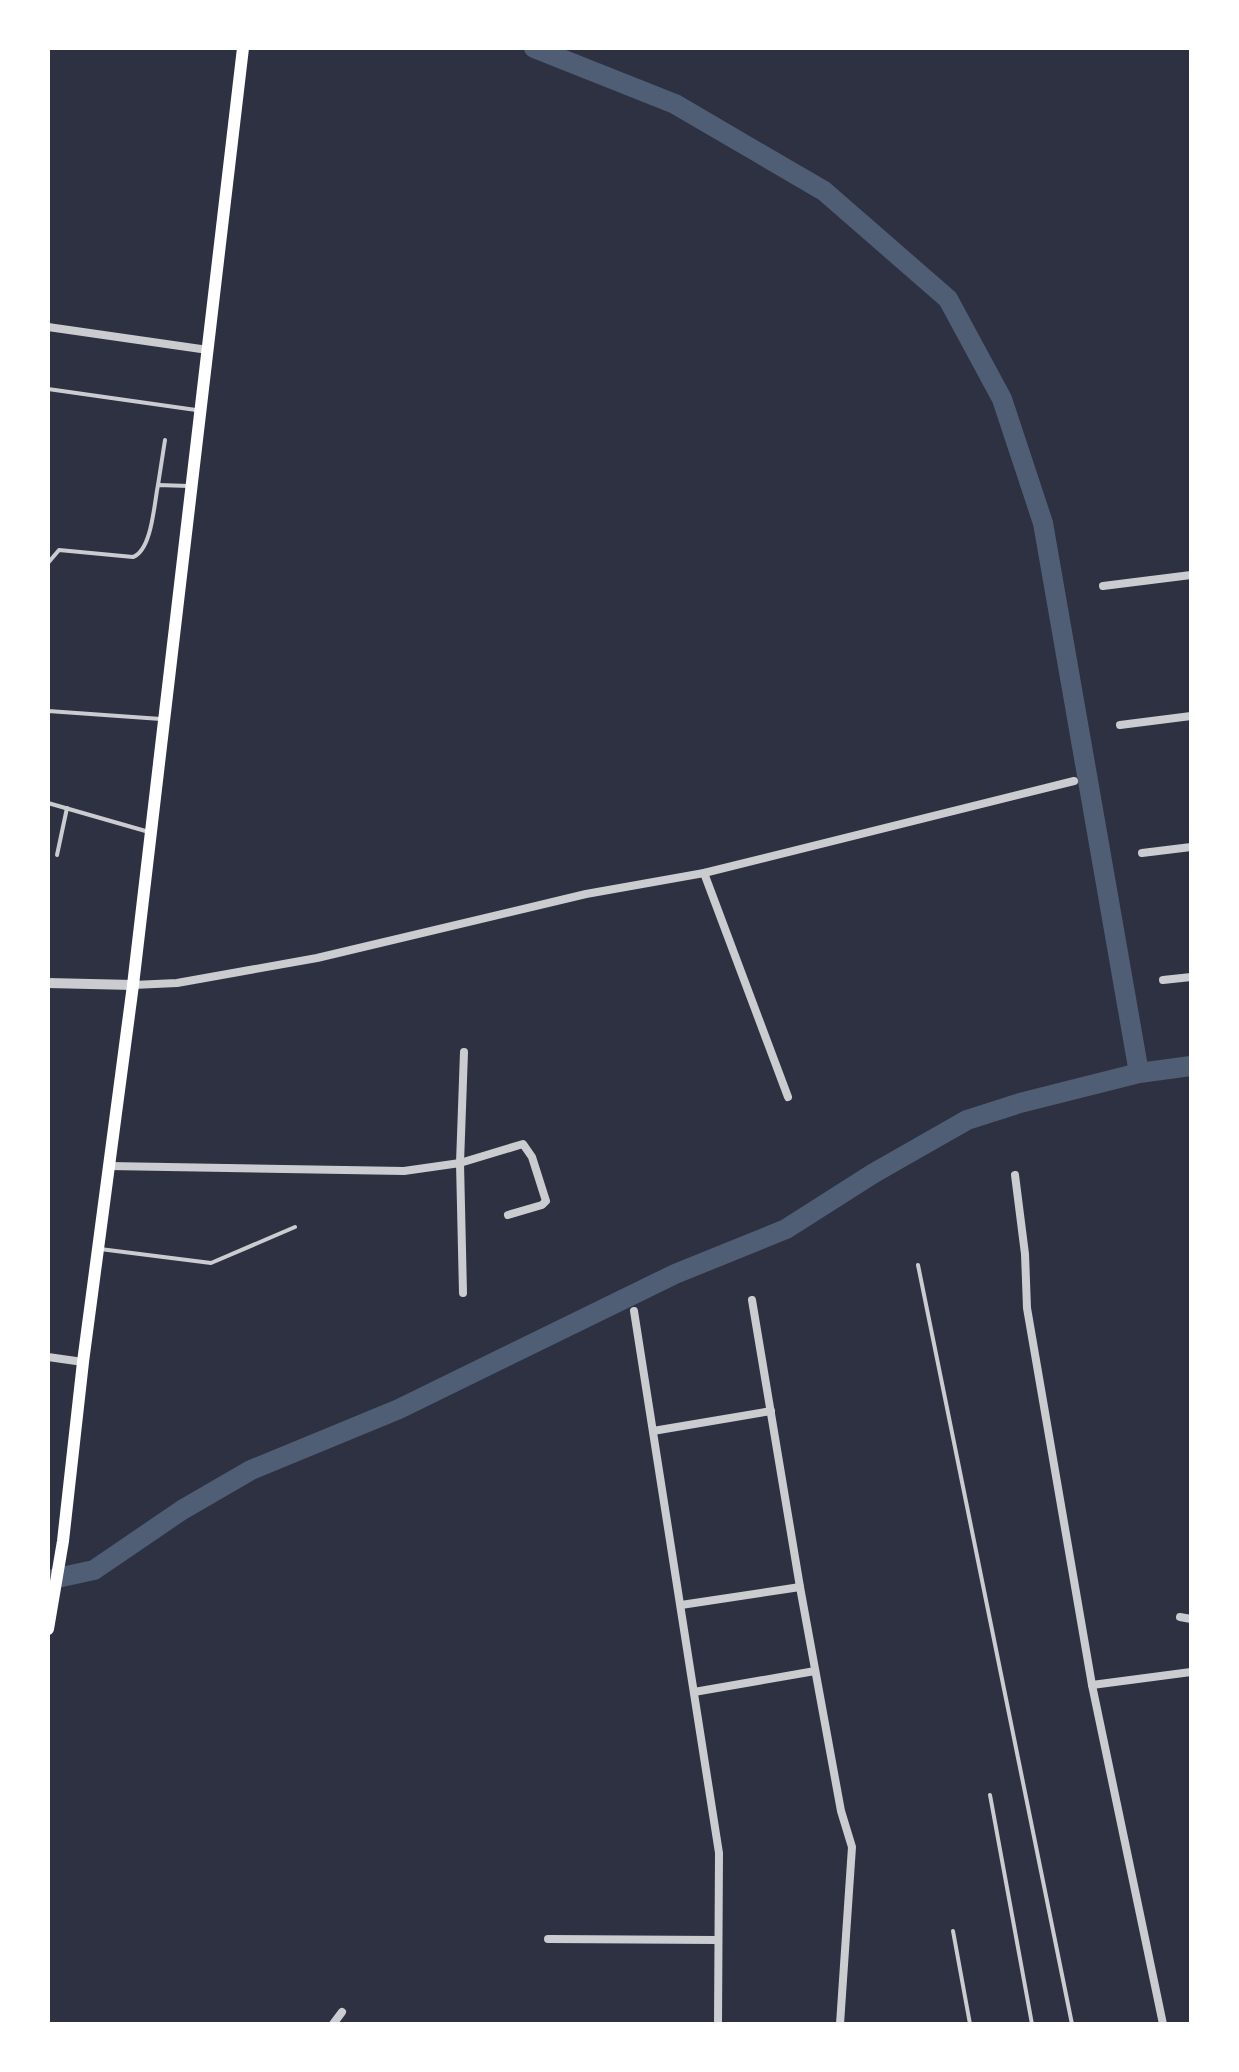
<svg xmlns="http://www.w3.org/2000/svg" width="1239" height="2072" font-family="'Public Sans',sans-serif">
<rect width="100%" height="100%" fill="#2d3142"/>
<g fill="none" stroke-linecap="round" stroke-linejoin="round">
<g stroke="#4f5d75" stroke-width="20">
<polyline points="534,48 675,104 824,191 948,299 1002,399 1043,523 1139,1073"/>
<polyline points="48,1580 94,1570 182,1510 251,1470 399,1409 675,1274 786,1229 874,1173 967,1120 1020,1103 1139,1073 1191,1066"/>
</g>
<g stroke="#caccd0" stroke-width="4">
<polyline points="48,389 196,410"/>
<polyline points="158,485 165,440"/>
<path d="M48 563 59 550 133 557C152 550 154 504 158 485L189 486"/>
<polyline points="48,711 161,719"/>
<polyline points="48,803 149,832"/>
<polyline points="57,855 67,808"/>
<polyline points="100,1249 211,1263 295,1227"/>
<polyline points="918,1265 1072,2024"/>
<polyline points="990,1795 1032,2024"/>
<polyline points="953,1931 970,2024"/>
</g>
<g stroke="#caccd0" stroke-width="8">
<polyline points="48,327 208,350"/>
<polyline points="1103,586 1191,575"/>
<polyline points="1120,725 1191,716"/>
<polyline points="1142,853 1191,847"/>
<polyline points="704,873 788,1097"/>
<polyline points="1163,980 1191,977"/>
<polyline points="133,985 177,983 317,958 586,894 704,873 1074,781"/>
<polyline points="109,1166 404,1171 460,1163 523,1144 532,1157 546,1201 542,1205 508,1215"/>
<polyline points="1015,1175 1025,1254 1027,1308 1092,1685 1163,2024"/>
<polyline points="463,1293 460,1163 464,1052"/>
<polyline points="752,1300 800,1587 841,1811 852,1847 840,2024"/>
<polyline points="634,1311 719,1853 718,2024"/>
<polyline points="48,1357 83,1362"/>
<polyline points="653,1431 771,1411"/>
<polyline points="681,1605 800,1587"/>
<polyline points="1180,1617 1191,1619"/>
<polyline points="1092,1685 1191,1672"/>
<polyline points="694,1692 815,1671"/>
<polyline points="548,1939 717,1940"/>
<polyline points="333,2024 342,2012"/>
</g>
<polyline stroke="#caccd0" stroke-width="10" points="48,983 133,985"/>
<polyline stroke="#fff" stroke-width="12" points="48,1629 63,1541 83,1362 133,985 243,48"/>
</g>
<rect width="1239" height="2072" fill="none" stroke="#ffffff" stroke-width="100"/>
</svg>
